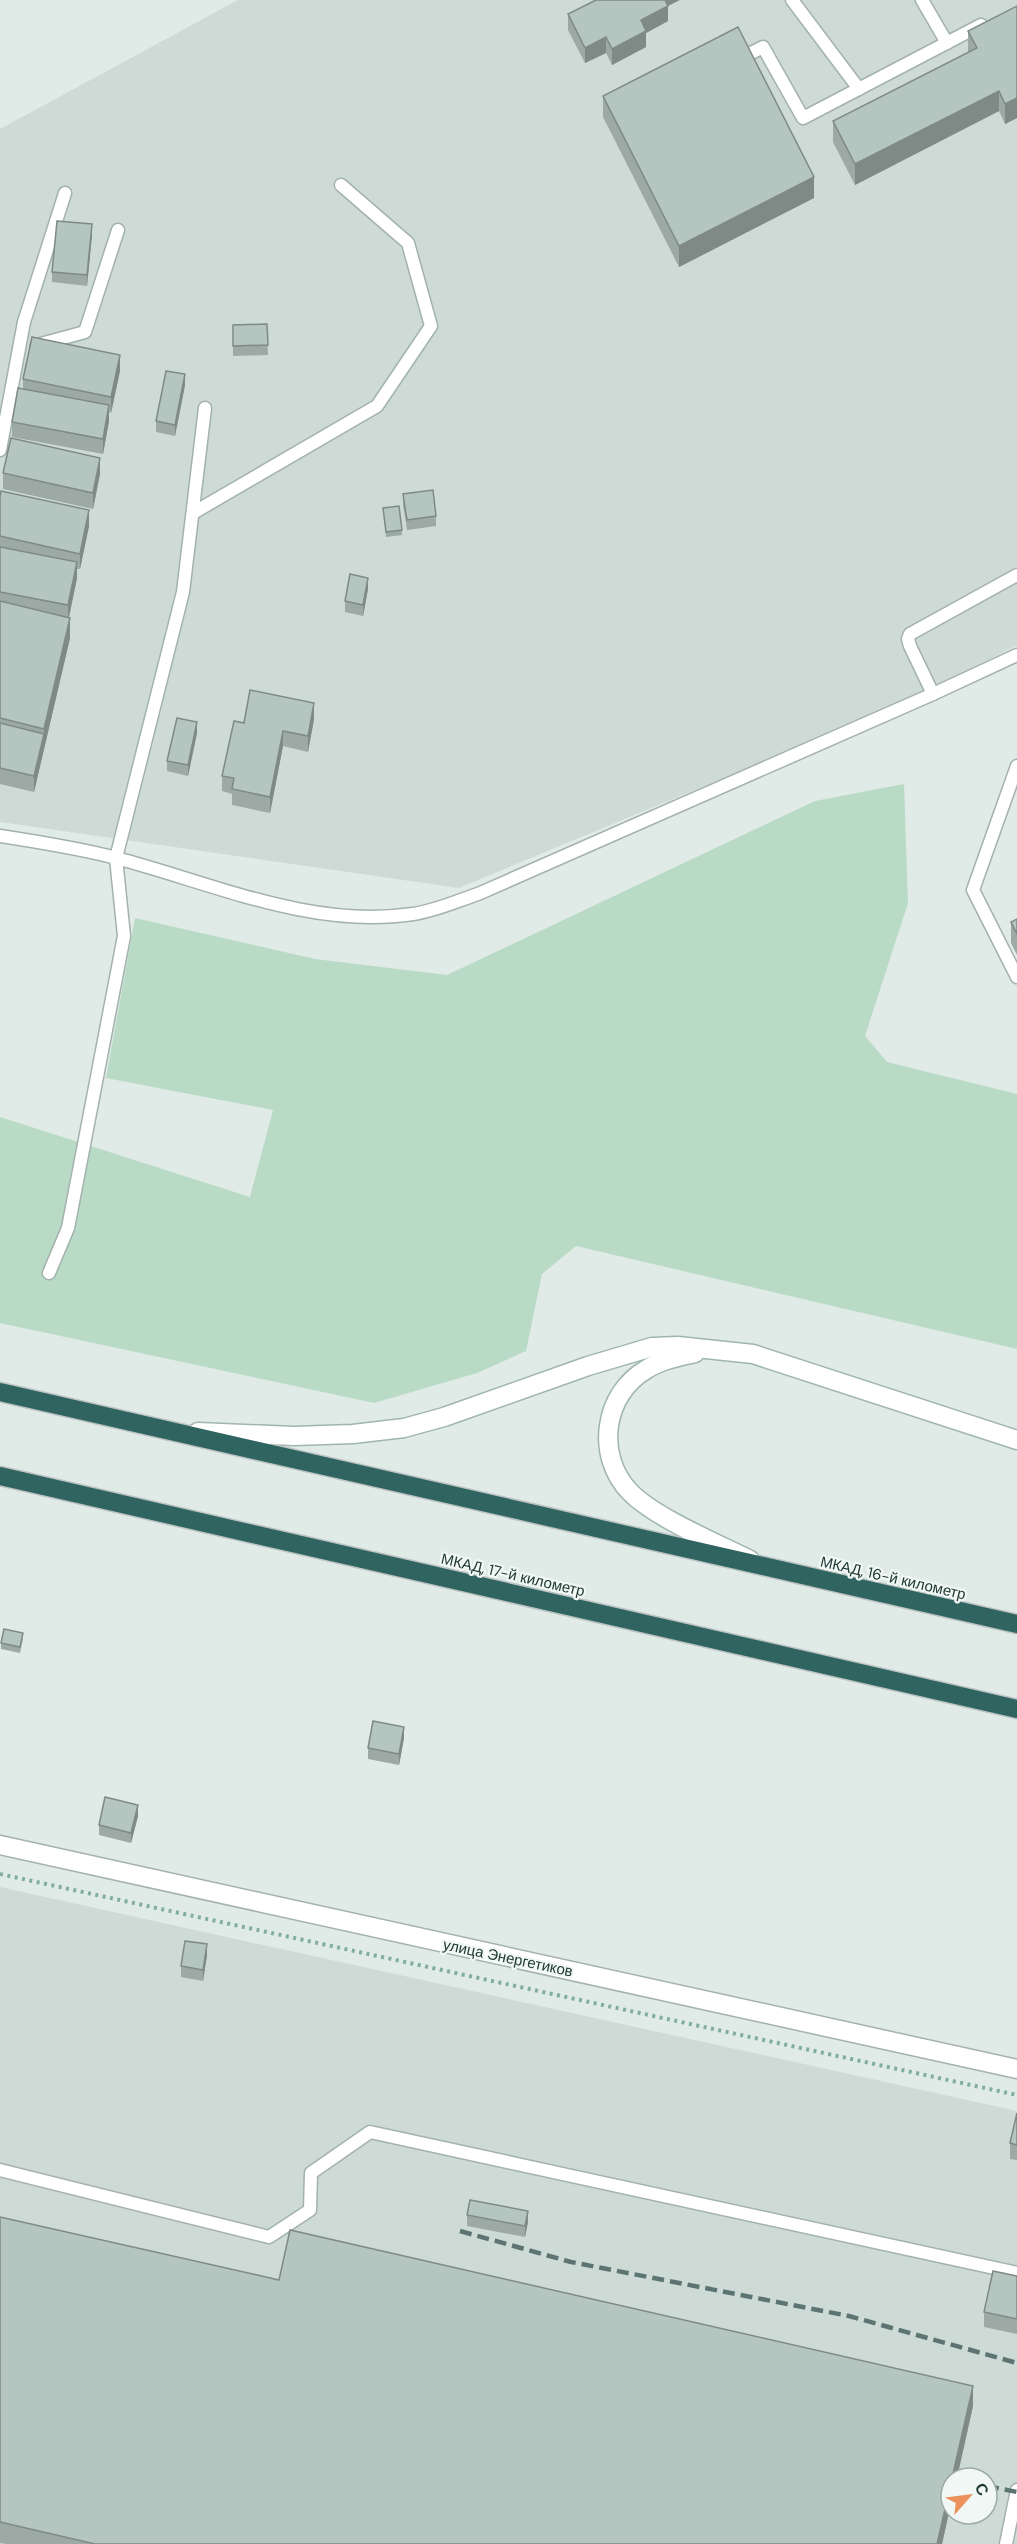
<svg xmlns="http://www.w3.org/2000/svg" width="1017" height="2544" font-family="'DM Sans',sans-serif">
<rect width="100%" height="100%" fill="#e0eae7"/>
<g fill="#cedad6" fill-rule="evenodd">
<polygon points="238,0 1017,0 1017,645 913,699 459,888 0,822 0,129"/>
<path d="M0 1887 1017 2111V2544H0ZM951 2478H987V2514H951Z"/>
</g>
<polygon fill="#b9dbc6" points="904,784 908,903 865,1036 887,1062 1017,1094 1017,1349 576,1246 542,1274 526,1351 477,1373 374,1403 0,1323 0,1117 250,1197 273,1110 106,1078 135,918 315,959 447,975 815,801"/>
<g fill="none" stroke-linecap="round" stroke-linejoin="round">
<g stroke="#a3b2ae" stroke-width="15">
<g id="lane">
<polyline points="792,0 859,89"/>
<polyline points="922,0 947,43"/>
<polyline points="737,60 763,47 803,118 981,25"/>
<polyline points="37,345 85,332 118,230"/>
<polyline points="0,450 24,322 65,193"/>
<polyline points="193,513 377,406 431,326 408,243 341,185"/>
<polyline points="933,694 910,646 908,639 910,634 1017,575"/>
<polyline points="1017,766 973,890 1017,977"/>
<path d="M0 836C39 842 78 848 116 858 212 883 311 929 413 914 435 911 457 901 478 894L933 694 1017 655"/>
<polyline points="49,1273 68,1228 124,936 116,858 183,592 205,408"/>
<polyline points="0,2170 269,2237 310,2210 311,2173 370,2132 1017,2273"/>
<polyline points="1006,2544 1017,2490"/>
</g>
</g>
<g stroke="#a3b2ae" stroke-width="21">
<polyline id="street" points="0,1845 1017,2069"/>
</g>
<g stroke="#9fb5b0" stroke-width="21">
<g id="secondary">
<path d="M695 1353C678 1357 661 1360 647 1369 603 1394 595 1456 630 1492 654 1517 716 1543 750 1560"/>
<polyline points="198,1432 294,1436 353,1434 404,1428 444,1417 588,1366 652,1347 678,1346 753,1354 1017,1440"/>
</g>
</g>
<g stroke="#bcc4c3" stroke-width="21">
<g id="highway">
<polyline points="0,1392 1017,1624"/>
<polyline points="0,1476 1017,1709"/>
</g>
</g>
<polyline stroke="#81aca4" stroke-width="4" stroke-dasharray="3 4.5" stroke-linecap="butt" points="0,1874 1017,2095"/>
<use href="#lane" stroke="#fff" stroke-width="12"/>
<use href="#street" stroke="#fff" stroke-width="18"/>
<use href="#secondary" stroke="#fff" stroke-width="18"/>
<use href="#highway" stroke="#2f6460" stroke-width="18"/>
<g stroke="#5c7572" stroke-width="4.5" stroke-dasharray="12 6" stroke-linecap="butt">
<polyline points="460,2231 571,2262 849,2316 1017,2363"/>
<polyline points="987,2486 1017,2492"/>
</g>
</g>
<g fill="#9ca9a5">
<polygon points="668,6 668,21 646,33 646,47 612,65 606,53 585,63 568,30 568,14"/>
<polygon points="1017,6 1017,118 1005,124 999,111 855,185 833,142 833,121 968,52 968,31"/>
<polygon points="603,96 814,198 679,267 603,117"/>
<polygon points="92,235 87,286 52,282 52,272"/>
<polygon points="267,324 268,355 233,356 233,325"/>
<polygon points="120,371 111,413 109,412 109,421 103,454 12,437 12,422 23,389 23,379"/>
<polygon points="185,385 175,436 156,432 156,421"/>
<polygon points="3,473 100,474 93,509 3,489"/>
<polygon points="403,494 436,516 436,526 407,530 403,505"/>
<polygon points="0,497 89,526 80,569 77,569 77,578 69,618 70,638 34,792 0,784"/>
<polygon points="383,508 402,530 402,535 386,537"/>
<polygon points="368,589 363,616 345,612 345,601"/>
<polygon points="314,719 308,752 283,746 270,813 232,805 232,794 222,791 222,776 244,723"/>
<polygon points="197,733 188,776 167,771 167,761"/>
<polygon points="1017,919 1017,955 1011,943 1011,922"/>
<polygon points="23,1639 20,1653 1,1649 1,1643"/>
<polygon points="404,1738 399,1765 368,1759 368,1748"/>
<polygon points="138,1816 131,1843 99,1835 99,1825"/>
<polygon points="207,1955 203,1981 181,1977 181,1966"/>
<polygon points="1017,2113 1017,2160 1010,2159 1010,2143"/>
<polygon points="467,2215 528,2222 525,2237 467,2226"/>
<polygon points="0,2217 279,2280 973,2406 942,2544 6,2544 0,2543"/>
<polygon points="1017,2276 1017,2334 984,2327 984,2312"/>
</g>
<g fill="#7f8a86">
<polygon points="662,0 680,0 668,6 668,21 646,33 646,47 612,65 612,49"/>
<polygon points="606,37 606,53 585,63 585,48"/>
<polygon points="999,91 999,111 855,185 855,164"/>
<polygon points="1017,98 1017,118 1005,124 1005,104"/>
<polygon points="814,177 814,198 679,267 679,246"/>
<polygon points="92,224 92,235 87,286 87,275"/>
<polygon points="120,355 120,371 111,413 111,397"/>
<polygon points="185,374 185,385 175,436 175,425"/>
<polygon points="109,405 109,421 103,454 103,439"/>
<polygon points="100,458 100,474 93,509 93,493"/>
<polygon points="89,510 89,526 80,569 80,554"/>
<polygon points="77,562 77,578 68,621 68,605"/>
<polygon points="368,578 368,589 363,616 363,605"/>
<polygon points="70,618 70,638 34,792 34,776 44,734 44,729"/>
<polygon points="314,703 314,719 308,752 308,736"/>
<polygon points="197,722 197,733 188,776 188,765"/>
<polygon points="283,731 283,746 270,813 270,797"/>
<polygon points="404,1727 404,1738 399,1765 399,1754"/>
<polygon points="138,1805 138,1816 131,1843 131,1833"/>
<polygon points="207,1944 207,1955 203,1981 203,1970"/>
<polygon points="528,2211 528,2222 525,2237 525,2226"/>
<polygon points="973,2386 973,2406 957,2478 952,2478"/>
<polygon points="951,2483 951,2503 942,2544 937,2544"/>
</g>
<g fill="#b5c5c0" stroke="#7f8a86" stroke-width="1.5">
<polygon points="596,0 665,0 668,6 641,20 646,31 612,49 606,37 585,48 568,14"/>
<polygon points="1017,6 1017,98 1005,104 999,91 855,164 833,121 977,48 968,31"/>
<polygon points="738,27 814,177 679,246 603,96"/>
<polygon points="57,221 92,224 87,275 52,272"/>
<polygon points="267,324 268,345 233,346 233,325"/>
<polygon points="32,337 120,355 111,397 23,379"/>
<polygon points="166,371 185,374 175,425 156,421"/>
<polygon points="18,388 109,405 103,439 12,422"/>
<polygon points="11,438 100,458 93,493 3,473"/>
<polygon points="433,490 436,516 407,520 403,494"/>
<polygon points="1,491 89,510 80,554 0,536 0,497"/>
<polygon points="399,506 402,530 386,532 383,508"/>
<polygon points="0,547 77,562 68,605 0,592"/>
<polygon points="350,574 368,578 363,605 345,601"/>
<polygon points="0,601 70,618 44,729 0,718"/>
<polygon points="250,690 314,703 308,736 283,731 270,797 232,789 234,778 222,776 234,721 244,723"/>
<polygon points="177,718 197,722 188,765 167,761"/>
<polygon points="0,723 44,734 34,776 0,768"/>
<polygon points="1017,919 1017,934 1011,922"/>
<polygon points="4,1629 23,1633 20,1647 1,1643"/>
<polygon points="373,1721 404,1727 399,1754 368,1748"/>
<polygon points="105,1797 138,1805 131,1833 99,1825"/>
<polygon points="185,1941 207,1944 203,1970 181,1966"/>
<polygon points="1017,2113 1017,2145 1010,2143"/>
<polygon points="470,2200 528,2211 525,2226 467,2215"/>
<polygon points="0,2217 279,2280 290,2230 973,2386 952,2478 951,2478 951,2483 937,2544 95,2544 0,2522"/>
<polygon points="993,2271 1017,2276 1017,2319 984,2312"/>
</g>
<g text-anchor="middle" dominant-baseline="central" stroke-width="4.5" stroke-linejoin="round" paint-order="stroke">
<g font-size="15" fill="#213a36" stroke="#f0f7f4">
<text transform="translate(513 1575) rotate(13)">МКАД, 17-й километр</text>
<text transform="translate(893 1578) rotate(13)">МКАД, 16-й километр</text>
<text transform="translate(508 1958) rotate(12)">улица Энергетиков</text>
</g>
</g>
<g transform="translate(969 2496) rotate(62)"><circle r="28" fill="#f0f7f4" stroke="#9daba8" stroke-width="1.5"/>
<path d="M0-4.5L10 22L0 15L-10 22Z" fill="#ec915c"/>
<text y="-9" font-size="16" font-weight="bold" text-anchor="middle" fill="#213a36">С</text>
</g>
</svg>
